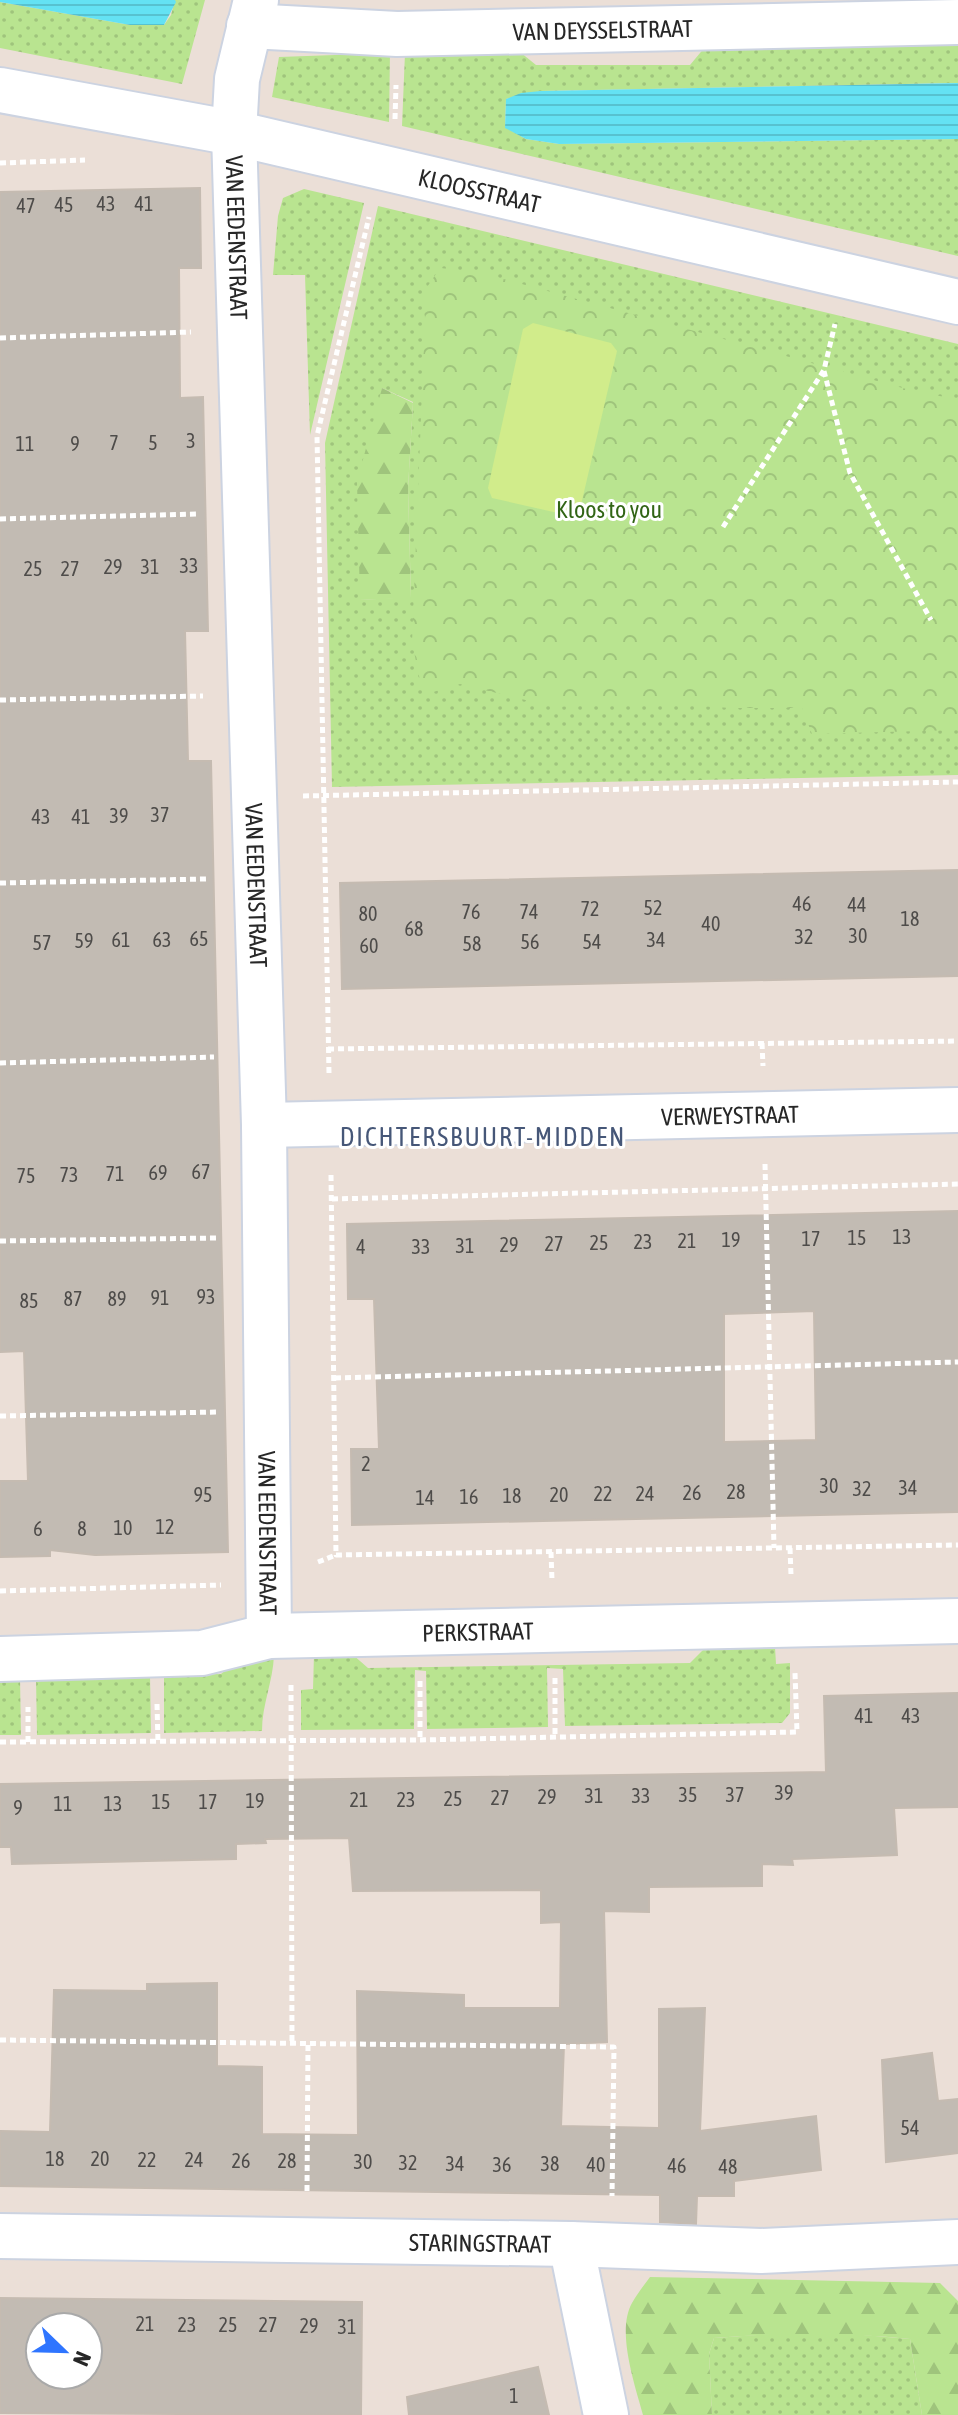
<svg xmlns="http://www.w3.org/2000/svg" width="958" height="2415" font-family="'Asap Condensed',sans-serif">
<defs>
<pattern id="grass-dots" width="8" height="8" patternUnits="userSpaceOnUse" patternTransform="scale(2)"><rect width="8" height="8" fill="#b9e490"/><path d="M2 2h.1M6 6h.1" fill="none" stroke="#9fc47c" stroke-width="1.8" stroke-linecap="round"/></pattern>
<pattern id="forest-firs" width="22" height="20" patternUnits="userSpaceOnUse" patternTransform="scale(2)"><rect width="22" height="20" fill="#b9e490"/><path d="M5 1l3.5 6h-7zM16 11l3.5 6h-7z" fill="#9fc47c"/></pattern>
<pattern id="park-crowns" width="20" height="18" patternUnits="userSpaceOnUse" patternTransform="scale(2)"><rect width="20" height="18" fill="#b9e490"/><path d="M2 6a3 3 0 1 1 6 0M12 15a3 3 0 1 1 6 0" fill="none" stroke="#9fc47c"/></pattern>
<pattern id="water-rules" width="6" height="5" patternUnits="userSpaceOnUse" patternTransform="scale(2)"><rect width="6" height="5" fill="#64e2f3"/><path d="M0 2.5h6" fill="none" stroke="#57c2d0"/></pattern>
</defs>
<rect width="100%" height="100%" fill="#ebdfd7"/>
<g fill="url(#grass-dots)" fill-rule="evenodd">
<polygon points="175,0 205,0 182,84 0,48 0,2 130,25 164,25 171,15"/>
<polygon points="958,41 958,83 541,91 506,99 505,127 526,139 559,144 958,139 958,256 402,126 405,53 520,52 536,65 690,65 705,47"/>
<polygon points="390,53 389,122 272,97 279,57"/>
<polygon points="304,189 364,203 310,435 305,275 273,275 278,216 283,198"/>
<path d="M378 206 958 344V775L332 787 325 443ZM382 388 413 402 408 488 411 597 360 600Z"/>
<polygon points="706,1647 775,1647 776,1664 790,1663 790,1713 782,1723 565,1726 563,1669 547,1668 548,1727 427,1729 426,1671 415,1670 414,1729 301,1730 301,1690 313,1689 314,1654 352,1654 368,1668 690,1663"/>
<path d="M274 1655C273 1682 262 1704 262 1731L164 1733V1675L221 1674 241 1656Z"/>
<polygon points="150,1675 151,1733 37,1735 36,1677"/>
<polygon points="0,1678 20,1678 21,1735 0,1735"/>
<polygon points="770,2334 852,2334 910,2339 922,2415 712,2415 709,2354 714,2338"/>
</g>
<g fill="url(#forest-firs)">
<polygon points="382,388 413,403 408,488 411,598 360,600 357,482"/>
<path d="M650 2277 940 2283 958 2301V2415H922L910 2339C844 2332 780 2333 714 2338L709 2354 712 2415H643C635 2385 616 2331 632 2303 637 2294 644 2285 650 2277Z"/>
</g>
<polygon fill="url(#park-crowns)" points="440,268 478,272 921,393 958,399 958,730 812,734 802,708 731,708 638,702 554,707 460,684 423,695 412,642 425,317 421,296"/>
<polygon fill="#d1ec8b" points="533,323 611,343 617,351 580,509 571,516 492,498 488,488 523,329"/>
<g fill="url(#water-rules)">
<polygon points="0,0 175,0 176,2 164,25 130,25 0,2"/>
<polygon points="958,83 958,139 559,144 526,139 505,128 506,99 521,93 541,91"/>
</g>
<g fill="#c2bbb3" stroke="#c5bbb1" stroke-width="2" fill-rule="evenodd">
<polygon points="200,188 201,268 179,268 180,398 203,397 208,631 185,631 188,761 211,761 228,1552 95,1555 50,1550 50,1556 0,1557 0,1481 28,1481 24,1351 0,1352 0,192"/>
<polygon points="958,870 958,976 342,989 340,883"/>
<path d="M958 1211V1512L352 1525 351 1449H379L374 1299H348L347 1224ZM814 1311 816 1440 724 1442V1314Z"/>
<polygon points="958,1693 958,1807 894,1808 897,1855 792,1859 793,1865 762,1864 762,1886 649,1887 649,1912 604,1911 607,2042 564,2044 561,2126 659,2128 659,2009 705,2008 700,2131 816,2116 821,2170 734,2181 734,2196 697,2196 696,2224 660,2222 660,2195 0,2186 0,2131 50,2132 54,1990 147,1991 147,1984 217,1983 217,2066 262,2067 262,2134 358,2135 357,1991 464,1995 464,2008 560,2008 561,1922 541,1923 541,1890 353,1891 349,1838 265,1839 266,1843 236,1844 236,1859 12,1864 11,1847 0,1847 0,1784 826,1772 824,1696"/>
<polygon points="932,2053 938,2101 958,2099 958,2153 886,2162 882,2060"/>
<path d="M0 2298 362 2302 361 2415 0 2413ZM40 2327H88V2375H40Z"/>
<polygon points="538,2367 549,2415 409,2415 407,2397"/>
</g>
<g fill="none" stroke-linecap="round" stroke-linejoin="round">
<g stroke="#ccd3e1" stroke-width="48">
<g id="minor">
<path id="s1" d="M256 0 237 79 234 133 264 1125 269 1636"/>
<path id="s2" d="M249 26 397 34 958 22"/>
<path id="s3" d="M0 90 234 133 958 302"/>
<path id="s4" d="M264 1125 958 1110"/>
<path id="s5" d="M0 1659 202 1653 269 1636 958 1621"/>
<path id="s6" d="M0 2236 571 2244 761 2251 958 2242"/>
<polyline points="571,2244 606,2415"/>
</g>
</g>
<g stroke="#fff" stroke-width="5" stroke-dasharray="6 4" stroke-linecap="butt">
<polyline points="395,119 396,85"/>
<polyline points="0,163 85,160"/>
<polyline points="0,338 191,332"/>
<polyline points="824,371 850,473 931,620"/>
<polyline points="0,519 197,514"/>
<polyline points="723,527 824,370 835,324"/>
<polyline points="0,700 203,696"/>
<polyline points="303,796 958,782"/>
<polyline points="0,883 206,879"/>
<polyline points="762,1043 763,1066"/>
<polyline points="328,1049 958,1041"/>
<polyline points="0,1063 214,1057"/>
<polyline points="329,1073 317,436 369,217"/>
<polyline points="765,1164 774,1548"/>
<polyline points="331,1175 336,1555 958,1545"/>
<polyline points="332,1199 958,1184"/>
<polyline points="0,1241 216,1238"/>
<polyline points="335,1378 958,1362"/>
<polyline points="0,1416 219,1412"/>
<polyline points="790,1548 791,1575"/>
<polyline points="551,1552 552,1580"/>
<polyline points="318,1562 336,1555"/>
<polyline points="0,1591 221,1585"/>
<polyline points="555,1678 555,1737"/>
<polyline points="420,1681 420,1740"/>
<polyline points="291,1685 292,2044"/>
<polyline points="157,1704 158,1743"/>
<polyline points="0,1742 420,1740 797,1732 795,1673"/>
<polyline points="28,1742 28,1707"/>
<polyline points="0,2040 614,2047 612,2196"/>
<polyline points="307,2191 308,2044"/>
</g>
<use href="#minor" stroke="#fff" stroke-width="44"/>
</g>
<g text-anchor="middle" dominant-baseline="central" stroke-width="6" stroke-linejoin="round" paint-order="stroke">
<g font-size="20" fill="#4e4c4a">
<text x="106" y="203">43</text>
<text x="144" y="203">41</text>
<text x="64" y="204">45</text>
<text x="26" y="205">47</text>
<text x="191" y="440">3</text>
<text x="114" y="442">7</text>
<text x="153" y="442">5</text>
<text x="25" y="443">11</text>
<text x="75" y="443">9</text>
<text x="189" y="565">33</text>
<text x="113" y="566">29</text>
<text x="150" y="566">31</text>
<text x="33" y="568">25</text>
<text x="70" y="568">27</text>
<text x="160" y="814">37</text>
<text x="119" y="815">39</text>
<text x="41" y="816">43</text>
<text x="81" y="816">41</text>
<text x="802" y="903">46</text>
<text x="857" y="904">44</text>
<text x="653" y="907">52</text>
<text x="590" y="908">72</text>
<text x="471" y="911">76</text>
<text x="529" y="911">74</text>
<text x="368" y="913">80</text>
<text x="910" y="918">18</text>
<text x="711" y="923">40</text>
<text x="414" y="928">68</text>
<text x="858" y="935">30</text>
<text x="804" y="936">32</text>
<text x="199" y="938">65</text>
<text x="121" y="939">61</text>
<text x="162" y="939">63</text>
<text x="656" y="939">34</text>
<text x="84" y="940">59</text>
<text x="530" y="941">56</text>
<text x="592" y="941">54</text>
<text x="42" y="942">57</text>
<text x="472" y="943">58</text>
<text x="369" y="945">60</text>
<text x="201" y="1171">67</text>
<text x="158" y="1172">69</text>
<text x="115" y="1173">71</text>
<text x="69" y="1174">73</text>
<text x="26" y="1175">75</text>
<text x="902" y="1236">13</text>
<text x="857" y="1237">15</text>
<text x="811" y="1238">17</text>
<text x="731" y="1239">19</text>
<text x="687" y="1240">21</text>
<text x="643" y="1241">23</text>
<text x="599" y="1242">25</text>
<text x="554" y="1243">27</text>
<text x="509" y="1244">29</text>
<text x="465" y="1245">31</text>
<text x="361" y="1246">4</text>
<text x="421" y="1246">33</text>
<text x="206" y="1296">93</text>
<text x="160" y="1297">91</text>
<text x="73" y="1298">87</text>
<text x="117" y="1298">89</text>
<text x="29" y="1300">85</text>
<text x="366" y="1463">2</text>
<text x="829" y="1485">30</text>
<text x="908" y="1487">34</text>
<text x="862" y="1488">32</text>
<text x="736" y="1491">28</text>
<text x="692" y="1492">26</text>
<text x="603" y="1493">22</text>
<text x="645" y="1493">24</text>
<text x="203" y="1494">95</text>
<text x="559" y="1494">20</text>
<text x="512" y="1495">18</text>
<text x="469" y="1496">16</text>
<text x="425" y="1497">14</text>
<text x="165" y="1526">12</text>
<text x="123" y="1527">10</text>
<text x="38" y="1528">6</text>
<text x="82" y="1528">8</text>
<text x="864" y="1715">41</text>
<text x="911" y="1715">43</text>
<text x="784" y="1792">39</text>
<text x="688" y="1794">35</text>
<text x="735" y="1794">37</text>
<text x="594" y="1795">31</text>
<text x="641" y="1795">33</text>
<text x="547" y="1796">29</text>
<text x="500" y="1797">27</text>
<text x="453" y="1798">25</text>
<text x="359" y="1799">21</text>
<text x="406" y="1799">23</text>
<text x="255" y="1800">19</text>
<text x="161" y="1801">15</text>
<text x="208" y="1801">17</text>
<text x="63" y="1803">11</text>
<text x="113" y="1803">13</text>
<text x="18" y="1807">9</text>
<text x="910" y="2127">54</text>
<text x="55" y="2158">18</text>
<text x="100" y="2158">20</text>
<text x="147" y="2159">22</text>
<text x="194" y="2159">24</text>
<text x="241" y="2160">26</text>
<text x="287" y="2160">28</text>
<text x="363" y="2161">30</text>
<text x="408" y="2162">32</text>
<text x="455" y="2163">34</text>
<text x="550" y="2163">38</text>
<text x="502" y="2164">36</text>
<text x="596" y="2164">40</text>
<text x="677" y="2165">46</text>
<text x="728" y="2166">48</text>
<text x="145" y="2323">21</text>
<text x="187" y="2324">23</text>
<text x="228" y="2324">25</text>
<text x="268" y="2324">27</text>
<text x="309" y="2325">29</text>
<text x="347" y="2326">31</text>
<text x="514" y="2395">1</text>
</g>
<g font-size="24" fill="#272727" stroke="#fff">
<text stroke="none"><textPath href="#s2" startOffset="354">VAN DEYSSELSTRAAT</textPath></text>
<text stroke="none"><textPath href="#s3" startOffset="490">KLOOSSTRAAT</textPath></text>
<text stroke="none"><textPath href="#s1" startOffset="240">VAN EEDENSTRAAT</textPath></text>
<text stroke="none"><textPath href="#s1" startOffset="888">VAN EEDENSTRAAT</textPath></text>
<text stroke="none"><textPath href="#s4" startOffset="466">VERWEYSTRAAT</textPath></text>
<text stroke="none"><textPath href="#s1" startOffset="1536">VAN EEDENSTRAAT</textPath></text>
<text stroke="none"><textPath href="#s5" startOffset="480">PERKSTRAAT</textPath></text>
<text stroke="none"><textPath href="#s6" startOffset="480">STARINGSTRAAT</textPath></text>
</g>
<g font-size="24" fill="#326516" stroke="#fff">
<text x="609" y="509">Kloos to you</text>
</g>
<g font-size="26" letter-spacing="2" fill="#465778" stroke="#fff">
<text x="483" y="1137">DICHTERSBUURT-MIDDEN</text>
</g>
</g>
<g transform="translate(64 2351) rotate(113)"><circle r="38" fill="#ffffff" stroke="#a9a9a9" stroke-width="2"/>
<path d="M0-6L14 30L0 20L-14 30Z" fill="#2f75ff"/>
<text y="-12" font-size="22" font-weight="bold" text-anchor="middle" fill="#272727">N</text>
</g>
</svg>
